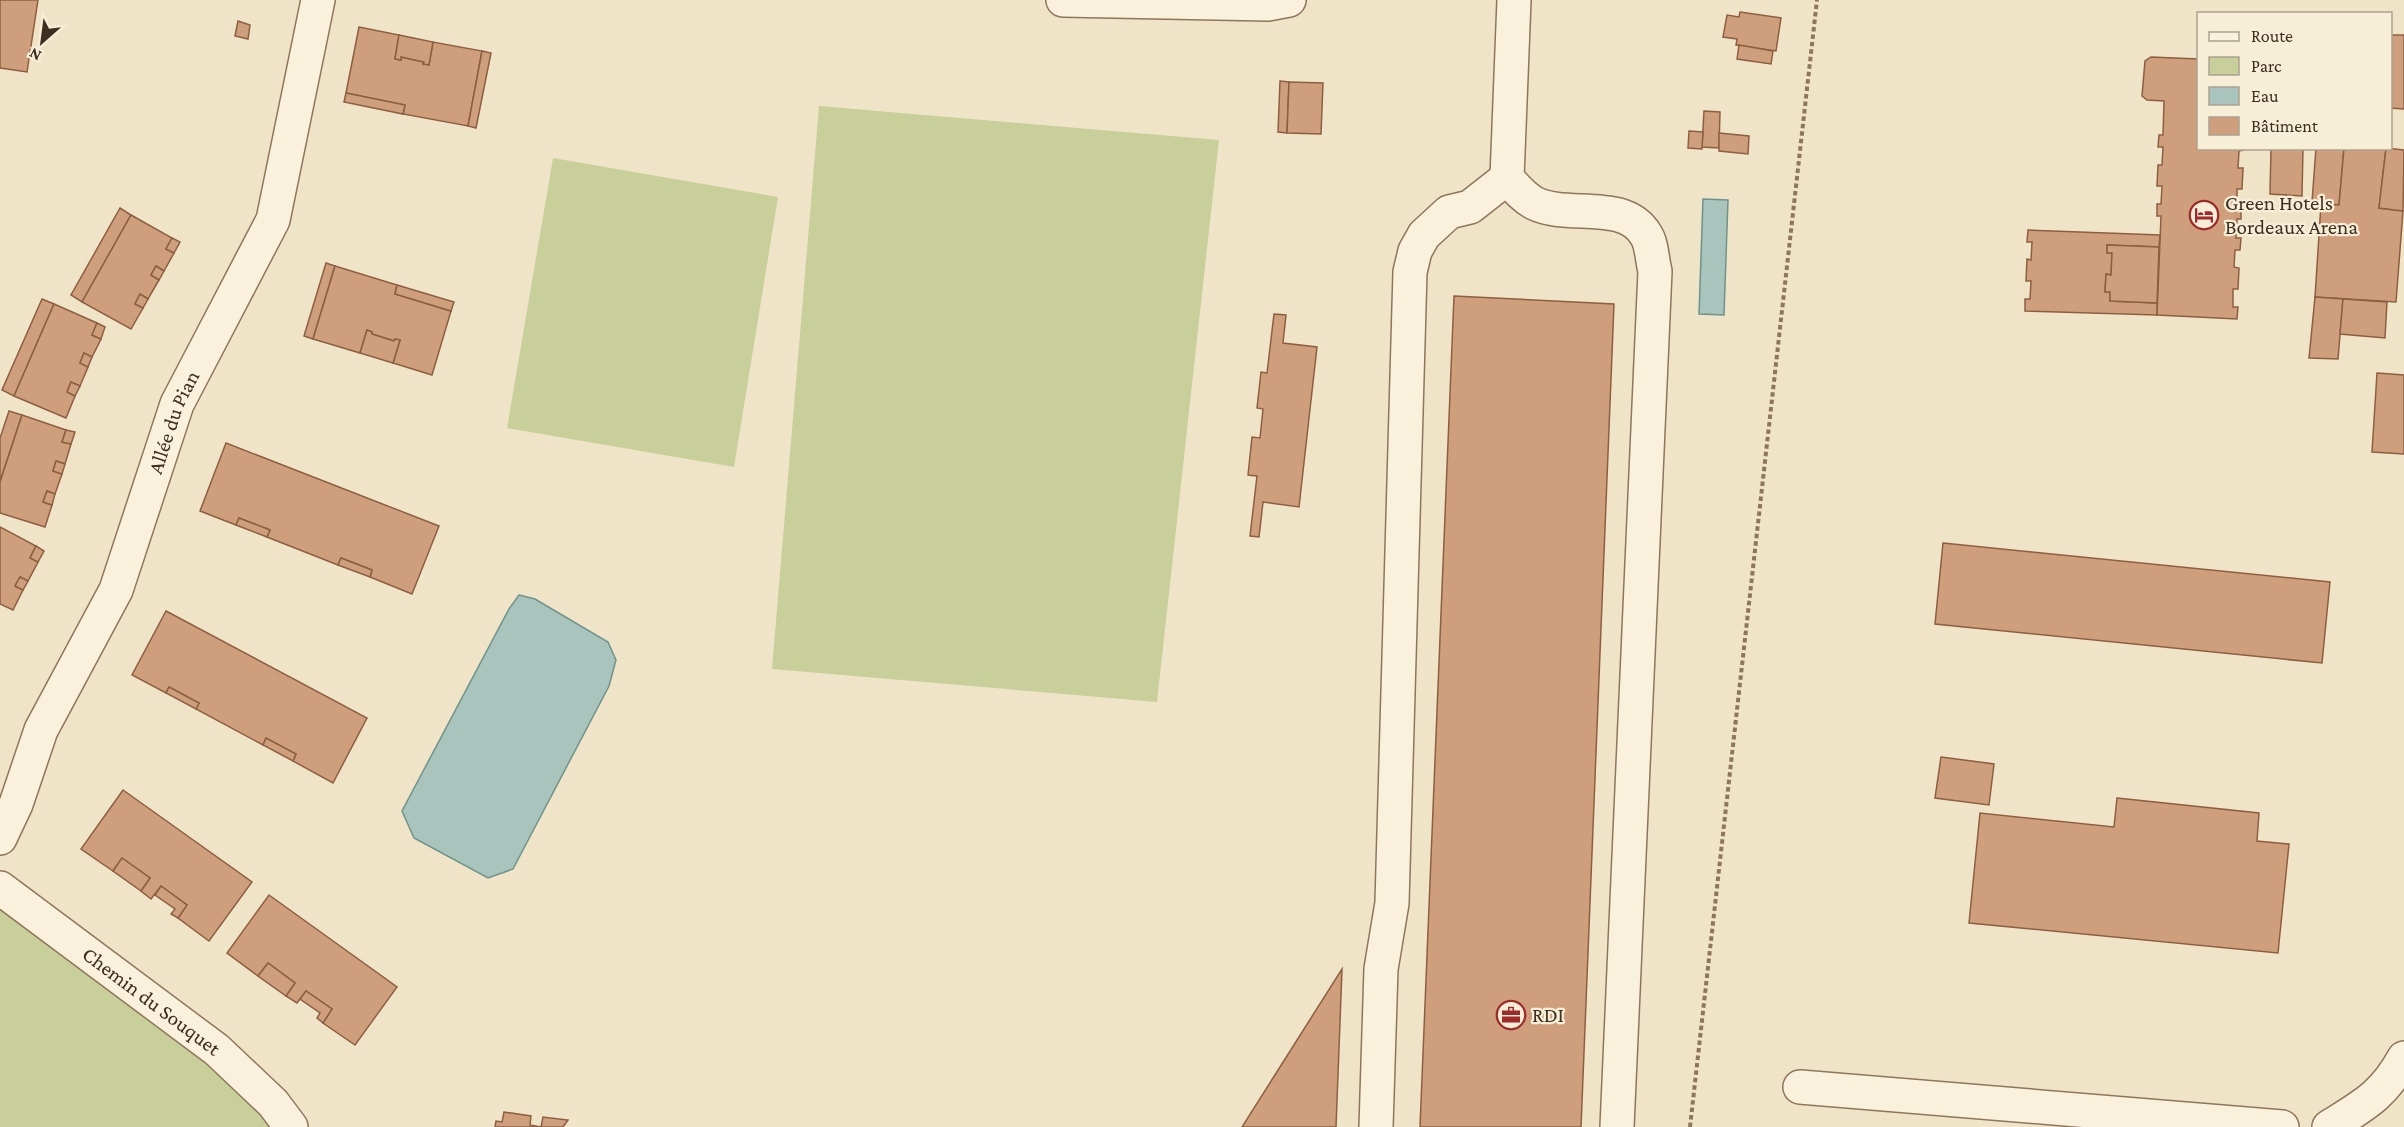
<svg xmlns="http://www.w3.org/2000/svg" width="2404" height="1127" font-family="'Crimson Pro',serif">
<rect width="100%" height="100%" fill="#f0e4c8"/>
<g fill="#c9cf9b">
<polygon points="819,106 1219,140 1157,702 772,669"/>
<polygon points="553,158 778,197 734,467 507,428"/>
<polygon points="0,904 230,1073 284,1127 0,1127"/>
</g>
<g fill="#a9c4bc" stroke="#6f938a" stroke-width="1.5">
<polygon points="1703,199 1728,200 1724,315 1699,314"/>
<polygon points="519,595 535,599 608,642 616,660 609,686 513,869 488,878 414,838 402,811 509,609"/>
</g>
<g fill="#cf9f7d" stroke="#8d5f41" stroke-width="1.5">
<polygon points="0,0 38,0 27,72 0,68"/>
<polygon points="1740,12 1781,18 1776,51 1736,45 1737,39 1723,37 1727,15 1739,17"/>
<polygon points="238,21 250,25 248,39 235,36"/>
<polygon points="359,27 399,35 395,59 401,60 401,57 424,62 423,64 429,65 433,42 482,51 468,126 403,114 405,105 346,93"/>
<polygon points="399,35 433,42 429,65 423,64 424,62 401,57 401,60 395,59"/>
<polygon points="2390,35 2404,35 2404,109 2390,108"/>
<polygon points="1739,45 1773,51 1771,64 1737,59"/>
<polygon points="482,51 491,53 476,128 468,126"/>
<polygon points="2151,57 2198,59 2198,148 2244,148 2244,150 2239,151 2238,168 2243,168 2242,189 2237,189 2237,207 2241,207 2241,219 2237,219 2236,238 2241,238 2240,250 2235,250 2234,267 2239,268 2238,289 2233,289 2233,307 2238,307 2237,319 2157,315 2161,216 2157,216 2157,204 2161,204 2162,186 2157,186 2158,165 2162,165 2163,147 2158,147 2159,135 2163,135 2164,101 2147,100 2142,96 2145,61"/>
<polygon points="1280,81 1289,82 1287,133 1278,132"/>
<polygon points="1289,82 1323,83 1321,134 1287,133"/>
<polygon points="346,93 405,105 403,114 344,102"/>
<polygon points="1704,111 1720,112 1719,148 1702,147"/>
<polygon points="1689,131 1703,132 1702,149 1688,148"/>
<polygon points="1719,133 1749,136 1748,154 1719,151"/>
<polygon points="2271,148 2303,148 2302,196 2270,194"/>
<polygon points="2316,148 2344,148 2339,205 2312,202"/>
<polygon points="2344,148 2386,148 2379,208 2403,211 2396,302 2315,297 2321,204 2339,205"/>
<polygon points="2386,148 2404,150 2403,211 2379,208"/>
<polygon points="120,208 131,215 82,302 71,295"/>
<polygon points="131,215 172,238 166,249 174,253 164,271 156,266 151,275 159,280 148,299 140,294 135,304 143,308 131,329 82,302"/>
<polygon points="2028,230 2160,235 2159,247 2107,245 2107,253 2112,253 2111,275 2106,274 2105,292 2110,292 2110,301 2157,303 2157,315 2025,311 2025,299 2030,299 2031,281 2026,281 2027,259 2031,260 2032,242 2027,242"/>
<polygon points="172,238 180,242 174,253 166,249"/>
<polygon points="2107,245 2159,247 2157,303 2110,301 2110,292 2105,292 2106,274 2111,275 2112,253 2107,253"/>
<polygon points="326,263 335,266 313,339 304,336"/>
<polygon points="156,266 164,271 159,280 151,275"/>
<polygon points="335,266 397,285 395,294 451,311 432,375 393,363 400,340 395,339 394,341 372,334 372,332 367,330 360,353 313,339"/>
<polygon points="397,285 454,302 451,311 395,294"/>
<polygon points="140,294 148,299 143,308 135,304"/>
<polygon points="1454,296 1614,304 1581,1127 1420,1127"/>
<polygon points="2315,297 2343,299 2338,359 2309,358"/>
<polygon points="42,299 54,304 14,396 2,390"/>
<polygon points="2343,299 2387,302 2385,338 2340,334"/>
<polygon points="54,304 97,323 92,335 101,339 92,357 84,353 80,363 88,367 80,386 71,382 67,392 75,396 66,418 14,396"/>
<polygon points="1274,314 1286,315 1283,343 1317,347 1299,507 1263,502 1259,537 1250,536 1257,476 1248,475 1252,437 1260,438 1263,409 1257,408 1261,372 1267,373"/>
<polygon points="97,323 105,327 101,339 92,335"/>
<polygon points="367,330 372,332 372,334 394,341 395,339 400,340 393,363 360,353"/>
<polygon points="84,353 92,357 88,367 80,363"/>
<polygon points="2377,373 2404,375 2404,454 2372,452"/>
<polygon points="71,382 80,386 75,396 67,392"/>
<polygon points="9,411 22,415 0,482 0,438"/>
<polygon points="22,415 66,430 62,442 71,444 65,464 56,461 53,471 62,474 55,494 47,491 43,502 52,505 45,527 0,513 0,482"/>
<polygon points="66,430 75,432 71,444 62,442"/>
<polygon points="226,443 439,526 412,594 370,577 372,570 341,558 338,565 267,537 270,530 239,518 236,525 200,511"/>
<polygon points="56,461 65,464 62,474 53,471"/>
<polygon points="47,491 55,494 52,505 43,502"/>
<polygon points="239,518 270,530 267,537 236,525"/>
<polygon points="0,527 36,546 30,558 38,562 28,581 20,577 15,586 23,590 13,610 0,604"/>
<polygon points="1943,543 2330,582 2322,663 1935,624"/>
<polygon points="36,546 44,551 38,562 30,558"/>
<polygon points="341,558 372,570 370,577 338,565"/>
<polygon points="20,577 28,581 23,590 15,586"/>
<polygon points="166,611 367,718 333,783 293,761 296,754 266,738 263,745 196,709 199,703 169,687 166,693 132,675"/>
<polygon points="169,687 199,703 196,709 166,693"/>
<polygon points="266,738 296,754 293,761 263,745"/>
<polygon points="1941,757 1994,764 1989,805 1935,798"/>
<polygon points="123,790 252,882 209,941 178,918 187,905 161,886 151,899 141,891 150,878 122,858 113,871 81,849"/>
<polygon points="2117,798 2259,813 2257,841 2289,844 2278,953 1969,923 1980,813 2114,827"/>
<polygon points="122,858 150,878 141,891 113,871"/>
<polygon points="161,886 187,905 178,918 171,914 175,909 155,895"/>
<polygon points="269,895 397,987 355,1045 323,1023 332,1009 306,991 297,1003 286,996 295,983 268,963 258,976 227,953"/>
<polygon points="268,963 295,983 286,996 258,976"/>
<polygon points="1342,969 1336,1127 1242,1127"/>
<polygon points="306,991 332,1009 323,1023 317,1018 320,1013 300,999"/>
<polygon points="504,1112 531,1116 530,1125 541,1127 543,1117 568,1120 563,1127 495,1127 496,1121 502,1122"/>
</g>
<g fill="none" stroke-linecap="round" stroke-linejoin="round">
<g stroke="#8d765c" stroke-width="36">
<g id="minor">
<polyline points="1063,0 1268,4 1289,0"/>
<path d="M1514 0 1507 178C1515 187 1523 197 1534 203 1568 220 1624 198 1646 235 1652 244 1652 260 1655 271L1617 1127"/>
<path id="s1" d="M0 838 16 804 41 730 116 590 177 404 273 220 318 0"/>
<path id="s2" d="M0 888 217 1050 273 1103 291 1127"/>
<polyline points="1800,1087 2282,1127"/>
<polyline points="1376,1127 1381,969 1392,903 1410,272 1415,251 1424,235 1449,212 1470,207 1507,178"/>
<path d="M2329 1127C2364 1105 2383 1096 2404 1058"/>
</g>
</g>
<polyline stroke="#8d765c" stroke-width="4" stroke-dasharray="4.5 3" stroke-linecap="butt" points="1690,1127 1817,0"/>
<use href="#minor" stroke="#faf1dc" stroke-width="33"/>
</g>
<defs>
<g id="hotel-ring" transform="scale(1.5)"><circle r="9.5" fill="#f7eed8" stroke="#9e2a2b" stroke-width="1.5"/><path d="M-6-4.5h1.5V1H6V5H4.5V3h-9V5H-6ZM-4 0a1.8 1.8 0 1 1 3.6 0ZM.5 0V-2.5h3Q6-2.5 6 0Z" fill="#9e2a2b"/></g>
<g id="office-ring" transform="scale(1.5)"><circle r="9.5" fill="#f7eed8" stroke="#9e2a2b" stroke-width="1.5"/><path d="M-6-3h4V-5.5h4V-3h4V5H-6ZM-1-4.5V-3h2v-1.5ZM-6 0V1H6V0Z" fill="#9e2a2b"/></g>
</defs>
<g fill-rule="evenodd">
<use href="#hotel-ring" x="2204" y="215"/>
<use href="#office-ring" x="1511" y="1015"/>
</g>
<g text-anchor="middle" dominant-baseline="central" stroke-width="4.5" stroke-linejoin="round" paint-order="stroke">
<g font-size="21" fill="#3d2e20" stroke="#f7eed8" text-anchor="start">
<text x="2225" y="203">Green Hotels<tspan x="2225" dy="24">Bordeaux Arena</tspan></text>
<text x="1532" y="1015">RDI</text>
</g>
<g font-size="21" fill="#3d2e20" stroke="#f7eed8">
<text stroke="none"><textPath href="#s1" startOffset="452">Allée du Pian</textPath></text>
<text stroke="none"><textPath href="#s2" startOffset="189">Chemin du Souquet</textPath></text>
</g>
</g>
<rect x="2197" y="12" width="195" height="138" fill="#f7eed8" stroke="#ada18e" stroke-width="1.5"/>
<rect x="2209" y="32" width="30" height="9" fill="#faf1dc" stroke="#ada18e" stroke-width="1.5"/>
<text x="2251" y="42" font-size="18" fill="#3d2e20">Route</text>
<rect x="2209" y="57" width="30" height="18" fill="#c9cf9b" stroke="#ada18e" stroke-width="1.5"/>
<text x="2251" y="72" font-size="18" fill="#3d2e20">Parc</text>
<rect x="2209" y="87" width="30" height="18" fill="#a9c4bc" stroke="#ada18e" stroke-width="1.5"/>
<text x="2251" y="102" font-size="18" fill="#3d2e20">Eau</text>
<rect x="2209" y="117" width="30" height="18" fill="#cf9f7d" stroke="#ada18e" stroke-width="1.5"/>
<text x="2251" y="132" font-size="18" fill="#3d2e20">Bâtiment</text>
<g transform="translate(42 42) rotate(208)" stroke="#f7eed8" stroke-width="4.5" paint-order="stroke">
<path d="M0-4.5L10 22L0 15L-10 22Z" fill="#3d2e20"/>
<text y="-9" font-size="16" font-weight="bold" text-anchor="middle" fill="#3d2e20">N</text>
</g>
</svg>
